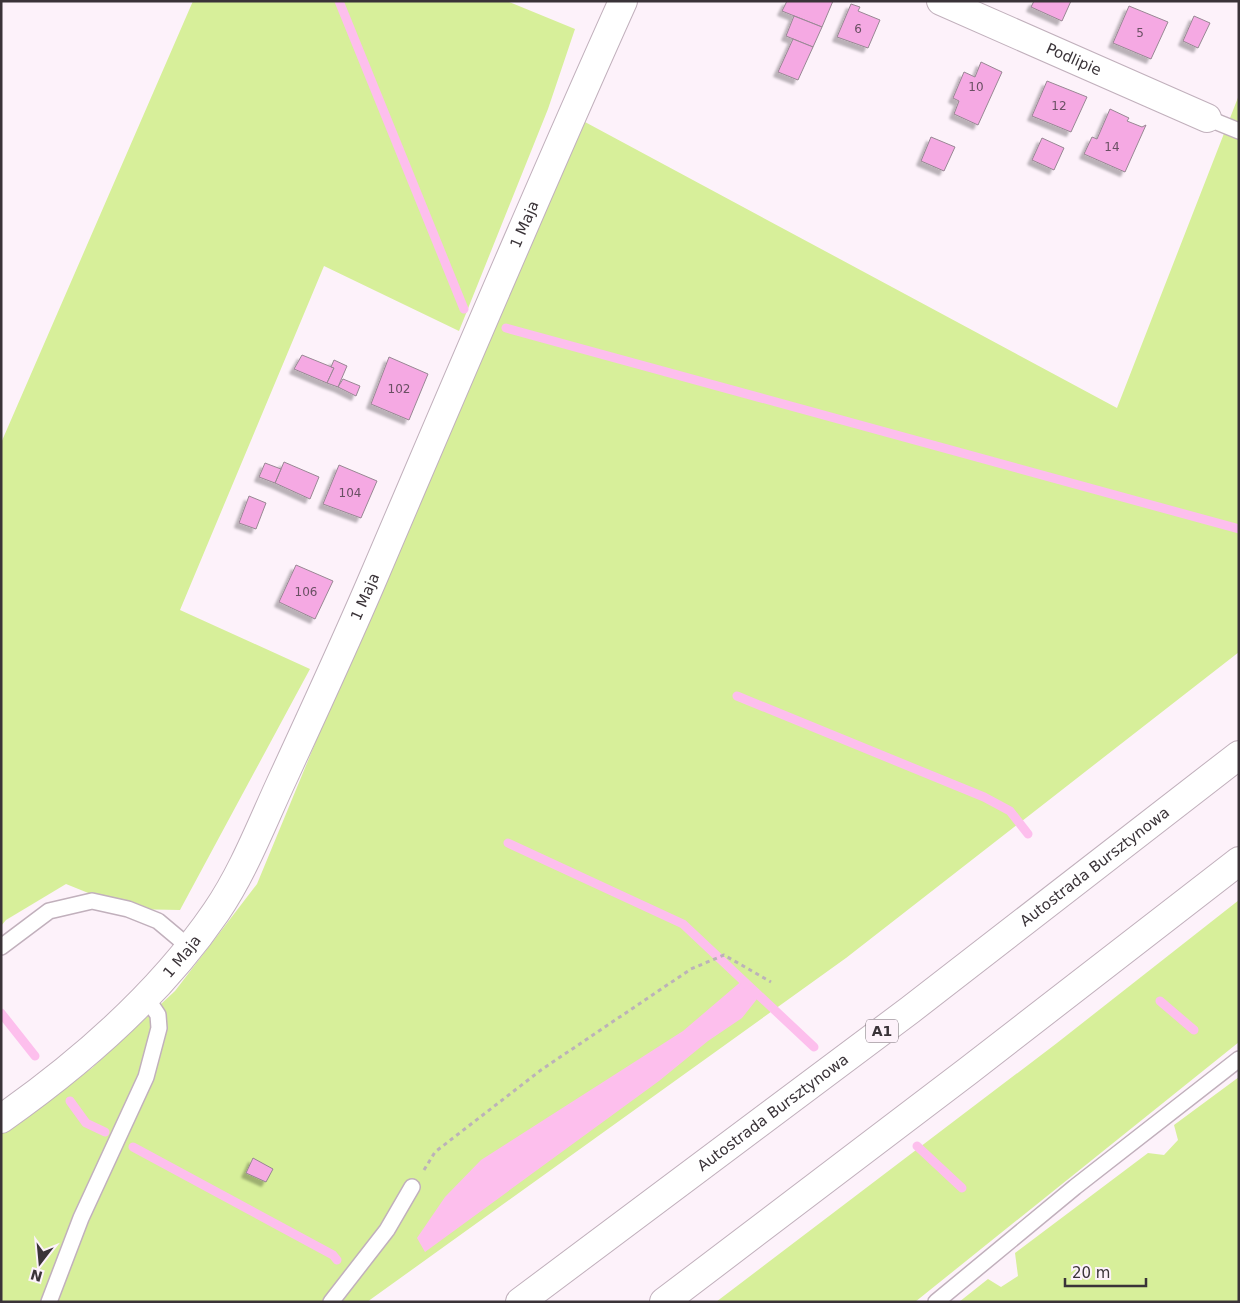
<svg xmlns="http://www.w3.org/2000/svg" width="1240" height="1303" font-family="'DejaVu Sans',sans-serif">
<defs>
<filter id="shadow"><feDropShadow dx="-4.5" dy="4.5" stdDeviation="1" flood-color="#0004"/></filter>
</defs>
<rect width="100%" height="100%" fill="#fdf2fa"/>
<g fill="#d7ef9a">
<polygon points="193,1 507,1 575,29 548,109 459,331 324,266 180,610 310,669 180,910 128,909 66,884 6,920 1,926 1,443"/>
<polygon points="1239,95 1239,652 846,958 367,1302 1,1302 1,1133 92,1068 175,991 257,884 369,613 585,122 1117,408"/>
<polygon points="1239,900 1239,1042 915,1302 716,1302 1057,1043"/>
<polygon points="1239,1077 1239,1302 959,1302 988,1279 1001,1287 1018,1276 1015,1253 1148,1153 1164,1155 1178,1140 1174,1125"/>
</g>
<polygon fill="#fdbfed" points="744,979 761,994 742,1018 708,1041 659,1081 425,1252 417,1238 445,1197 481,1160 683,1031"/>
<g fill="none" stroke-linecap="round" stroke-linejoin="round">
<g stroke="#fdbfed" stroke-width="9">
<polyline points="339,1 464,309"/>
<polyline points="506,328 1239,529"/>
<polyline points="737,696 984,797 1010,811 1028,834"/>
<polyline points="508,843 683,924 814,1047"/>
<polyline points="1160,1001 1194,1030"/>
<polyline points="1,1013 35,1056"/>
<polyline points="70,1101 86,1123 105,1132"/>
<polyline points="917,1146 962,1188"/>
<polyline points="133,1147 333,1255 337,1260"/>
</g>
</g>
<g fill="#f5a9e3" stroke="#988793" filter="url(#shadow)">
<polygon points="787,1 833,1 822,27 782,11"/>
<polygon points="1034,1 1071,1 1062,21 1031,7"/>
<polygon points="851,4 860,7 858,11 880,20 868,48 837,37"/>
<polygon points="1129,6 1168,22 1151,59 1113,43"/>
<polygon points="794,16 822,27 813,47 786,36"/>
<polygon points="1194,16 1210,23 1198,48 1183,41"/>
<polygon points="793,39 813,47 798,80 778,72"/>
<polygon points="981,62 1002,72 978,125 954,114 959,101 953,98 964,72 975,77"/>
<polygon points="1047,81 1087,97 1071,132 1032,116"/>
<polygon points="1110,109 1129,118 1127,121 1142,127 1146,125 1125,172 1084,154 1092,137 1097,139"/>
<polygon points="931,137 955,147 944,171 921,161"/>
<polygon points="1042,138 1064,148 1054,170 1032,160"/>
<polygon points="302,355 334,368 327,383 294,369"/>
<polygon points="389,357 428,374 409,420 371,404"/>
<polygon points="334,360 347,366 338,387 327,383 334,368 331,367"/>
<polygon points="343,379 360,386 356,396 338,387"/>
<polygon points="284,462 319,477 310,499 275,483"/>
<polygon points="265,463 281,469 275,483 259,477"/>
<polygon points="339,465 377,481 361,518 323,504"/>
<polygon points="249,496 266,503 256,529 239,523"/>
<polygon points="296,565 333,581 315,619 279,602"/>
<polygon points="253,1158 273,1169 266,1182 246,1173"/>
</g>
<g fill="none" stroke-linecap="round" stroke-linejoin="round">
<g stroke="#c1b0bc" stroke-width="18">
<g id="service">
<polyline points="1207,118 1239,131"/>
<polyline points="1,947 49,911 92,901 128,909 158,921 189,947"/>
<polyline points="49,1302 81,1218 146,1077 159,1028 158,1015 146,997"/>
<polyline points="331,1302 387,1230 412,1187"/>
<polyline points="936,1302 1075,1187 1239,1059"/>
</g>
</g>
<g stroke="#c1b0bc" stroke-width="30">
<g id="minor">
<path id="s1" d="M941 1 1207 118"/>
<path id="s2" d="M1 1119C82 1062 160 994 216 912 244 871 262 823 283 778 314 711 345 644 374 576 456 384 537 192 623 1"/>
</g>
</g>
<g stroke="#c1b0bc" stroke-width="30">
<g id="motorway">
<path id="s3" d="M520 1302 910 1010 1239 755"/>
<polyline points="664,1302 968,1071 1239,861"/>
</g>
</g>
<polyline stroke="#bcb2b9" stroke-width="3" stroke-dasharray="4 4" stroke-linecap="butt" points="424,1170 435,1152 541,1070 691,969 724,955 771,982"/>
<use href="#service" stroke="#fff" stroke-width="15"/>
<use href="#minor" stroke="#fff" stroke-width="28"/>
<use href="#motorway" stroke="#fff" stroke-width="28"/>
</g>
<g text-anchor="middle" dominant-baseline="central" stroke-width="4" stroke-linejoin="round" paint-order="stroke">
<g font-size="12" fill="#695063">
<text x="858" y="29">6</text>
<text x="1140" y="33">5</text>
<text x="976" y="87">10</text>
<text x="1059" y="106">12</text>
<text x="1112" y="147">14</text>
<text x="399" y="389">102</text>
<text x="350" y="493">104</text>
<text x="306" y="592">106</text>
</g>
<rect fill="#fdf2fa" stroke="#746c72" stroke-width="1" x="866" y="1019.5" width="32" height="23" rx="4"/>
<g font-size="14" font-weight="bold" fill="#3a3338">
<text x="882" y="1031">A1</text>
</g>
<g font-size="15" fill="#3a3338" stroke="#fdf2fa">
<text stroke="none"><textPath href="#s1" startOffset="145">Podlipie</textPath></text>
<text stroke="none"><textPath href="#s2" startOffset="1054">1 Maja</textPath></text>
<text stroke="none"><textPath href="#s2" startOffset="649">1 Maja</textPath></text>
<text stroke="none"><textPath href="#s3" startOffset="721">Autostrada Bursztynowa</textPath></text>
<text stroke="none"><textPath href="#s2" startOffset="244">1 Maja</textPath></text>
<text stroke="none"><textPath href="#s3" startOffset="316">Autostrada Bursztynowa</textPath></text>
</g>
</g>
<rect width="1240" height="1303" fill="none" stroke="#3a3338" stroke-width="5"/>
<g transform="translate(40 1263) rotate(196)" stroke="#fdf2fa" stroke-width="4" paint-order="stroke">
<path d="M0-4L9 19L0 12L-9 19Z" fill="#3a3338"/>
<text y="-8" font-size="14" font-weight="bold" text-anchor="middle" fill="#3a3338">N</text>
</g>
<path d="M1065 1278v8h81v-8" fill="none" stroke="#3a3338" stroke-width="2.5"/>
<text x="1072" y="1278" font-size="15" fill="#3a3338" stroke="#fdf2fa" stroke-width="4" paint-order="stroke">20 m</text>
</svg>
